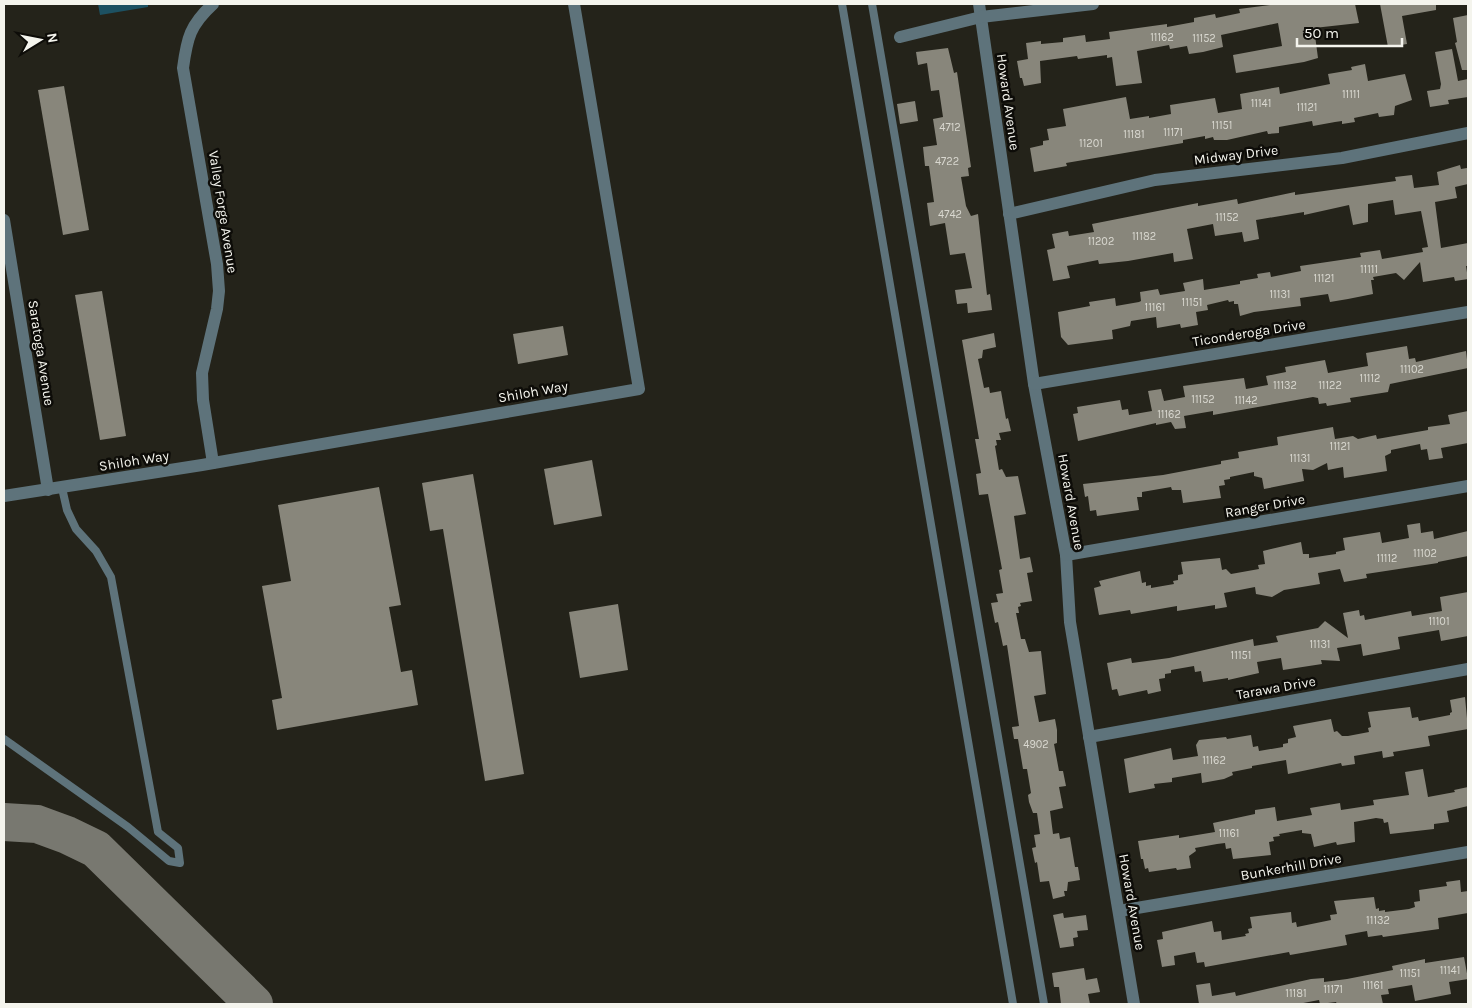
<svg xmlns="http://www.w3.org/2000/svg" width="1472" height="1008" font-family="Karla,sans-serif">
<rect width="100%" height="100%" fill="#24231a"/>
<polygon fill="#1d5162" points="98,4 148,4 148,7 100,15"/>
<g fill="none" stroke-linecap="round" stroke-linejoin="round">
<polyline stroke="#787870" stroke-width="38" points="4,822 37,824 67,835 96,849 254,1004"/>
</g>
<g fill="#88867b">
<polygon points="1278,4 1355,4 1359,23 1314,28 1318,58 1304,62 1236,73 1233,55 1282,46 1278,23 1221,35 1223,47 1203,52 1189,54 1187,46 1170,49 1169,45 1137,51 1142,83 1116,86 1112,57 1107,58 1107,55 1078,59 1077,56 1040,61 1041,83 1024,86 1022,78 1020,78 1017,61 1028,59 1026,43 1041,41 1041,44 1063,42 1063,38 1085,35 1086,42 1110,39 1109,32 1167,24 1167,27 1194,22 1194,18 1215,14 1216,18 1240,13 1239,9"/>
<polygon points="1380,4 1436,4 1436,10 1402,16 1407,44 1388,47"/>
<polygon points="1468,15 1468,70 1462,70 1455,43 1457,42 1453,18"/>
<polygon points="948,48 954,73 957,72 971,167 968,168 969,176 961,177 966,206 971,216 978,214 987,295 990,294 992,310 968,313 967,303 957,304 955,290 972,288 965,253 950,255 945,223 930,226 927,203 934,202 929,166 925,166 923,147 937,145 933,119 943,117 939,90 931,91 927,63 918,65 916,52"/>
<polygon points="1452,49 1458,81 1468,79 1468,97 1448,100 1449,104 1430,107 1427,91 1440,89 1441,84 1435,52"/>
<polygon points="1365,64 1368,81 1405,74 1412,100 1395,106 1394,115 1379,117 1378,113 1354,118 1355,122 1342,124 1342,121 1335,122 1313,126 1312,121 1279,127 1279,133 1268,134 1267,131 1227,140 1214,140 1213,137 1205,139 1205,136 1183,140 1183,143 1066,163 1067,166 1034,172 1030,148 1043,145 1043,141 1049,140 1047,129 1066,126 1063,109 1126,97 1130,119 1149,116 1149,118 1171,114 1170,105 1215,98 1218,113 1242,109 1240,94 1279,87 1280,94 1330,84 1328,74 1352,70 1351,67"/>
<polygon points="64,86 89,230 63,235 38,90"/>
<polygon points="915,101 918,121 900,124 897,104"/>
<polygon points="1460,165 1461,169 1467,168 1468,184 1455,187 1457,198 1435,202 1441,248 1468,243 1468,266 1466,266 1468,279 1455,281 1454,277 1423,282 1420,262 1404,280 1396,273 1373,277 1374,280 1371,280 1373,294 1348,299 1330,302 1328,294 1300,298 1301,306 1254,312 1240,316 1238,304 1234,304 1234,301 1229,302 1228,300 1207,305 1208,310 1196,312 1198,325 1181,328 1180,324 1157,328 1156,317 1131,321 1130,326 1112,330 1113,339 1068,345 1061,337 1058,312 1090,306 1089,302 1115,298 1116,306 1139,302 1141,301 1140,292 1158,289 1160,295 1185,291 1183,283 1203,279 1204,290 1240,284 1240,281 1258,278 1257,274 1270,272 1271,277 1301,271 1300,266 1361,257 1360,253 1380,250 1382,259 1423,252 1422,248 1428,247 1421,211 1395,215 1393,200 1368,204 1368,222 1353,225 1349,205 1304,215 1304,212 1256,220 1259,239 1244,242 1242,232 1215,236 1213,224 1187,229 1193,259 1174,262 1173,253 1128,261 1099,264 1098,260 1067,266 1070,278 1053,281 1047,250 1055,248 1052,234 1068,231 1069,236 1094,232 1092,224 1198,203 1198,206 1237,199 1238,204 1295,192 1295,195 1396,181 1395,177 1412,175 1414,188 1439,185 1437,172"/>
<polygon points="102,291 126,436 100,440 75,295"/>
<polygon points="563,326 568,355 518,364 513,334"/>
<polygon points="994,333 996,347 983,350 982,358 978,359 984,388 989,387 990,393 1001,391 1006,419 1008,418 1011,431 999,433 1001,440 996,440 997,445 995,446 999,470 1002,469 1006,477 1018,476 1026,514 1014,516 1020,559 1030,557 1033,572 1027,573 1032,601 1020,603 1021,606 1018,607 1019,613 1016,613 1021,639 1025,639 1029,652 1041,651 1046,694 1034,696 1039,722 1055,719 1057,730 1057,743 1054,744 1059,771 1063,771 1066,786 1059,787 1063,808 1050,811 1053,834 1059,833 1060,839 1070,837 1075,867 1078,867 1080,880 1068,882 1067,891 1064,891 1065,896 1053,899 1049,881 1040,882 1037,862 1035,863 1032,848 1036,847 1034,835 1040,834 1037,813 1033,813 1029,802 1028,795 1031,793 1027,769 1023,769 1018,739 1014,739 1012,727 1019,726 1007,645 1003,646 998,622 995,623 991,603 998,602 996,594 1003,593 999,570 1002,569 988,494 979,495 976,474 981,473 975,439 979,439 962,340"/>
<polygon points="1407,346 1409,359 1415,358 1416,362 1466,351 1468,368 1390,384 1388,392 1350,398 1351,402 1327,406 1326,403 1319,404 1318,398 1313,397 1213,415 1213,411 1184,416 1186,428 1175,429 1171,422 1156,425 1156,423 1078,441 1073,414 1078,413 1077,407 1120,400 1122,410 1128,409 1129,415 1152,411 1148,391 1161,389 1164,401 1185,397 1183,386 1244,378 1246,389 1268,385 1266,376 1286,372 1285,367 1325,360 1328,373 1368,366 1366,353"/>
<polygon points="1468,411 1468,443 1441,448 1443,458 1429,460 1427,449 1421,450 1420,444 1391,450 1391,453 1385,456 1387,471 1344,478 1343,467 1328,470 1327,463 1313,470 1302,469 1304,481 1264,489 1262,478 1254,476 1254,472 1230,477 1230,479 1224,480 1225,485 1219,486 1221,498 1183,503 1181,490 1172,490 1171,487 1142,492 1142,497 1137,497 1139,510 1097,516 1096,510 1090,511 1088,496 1085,497 1083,484 1163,475 1221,464 1221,461 1239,458 1238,452 1278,445 1277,437 1333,427 1335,439 1353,436 1358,439 1376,435 1377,439 1428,430 1428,427 1450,424 1448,415"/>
<polygon points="592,460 602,516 554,525 544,469"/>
<polygon points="473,474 524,774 485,781 443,529 430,531 422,483"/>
<polygon points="379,487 401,605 389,607 401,672 412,670 418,705 277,730 272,700 282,698 262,586 291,581 278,505"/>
<polygon points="1420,523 1421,533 1433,531 1434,539 1468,531 1468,556 1438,562 1438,563 1366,574 1367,578 1344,582 1340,569 1318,573 1320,584 1284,590 1272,597 1256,594 1255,587 1224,593 1227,607 1215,609 1215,605 1177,611 1177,606 1131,614 1130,610 1099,615 1094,588 1101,586 1099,581 1140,571 1142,583 1146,582 1146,586 1151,585 1151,588 1174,584 1173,581 1178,580 1178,575 1183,574 1181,562 1220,558 1222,570 1226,569 1231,574 1259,569 1258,565 1265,564 1263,551 1301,542 1303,554 1309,554 1309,558 1336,554 1336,552 1345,550 1343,538 1380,532 1382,543 1409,538 1407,525"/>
<polygon points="1468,592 1468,636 1441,641 1439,630 1398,637 1400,649 1363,656 1361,644 1337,648 1340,661 1321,660 1322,664 1283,670 1281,658 1257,662 1259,673 1228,680 1228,678 1203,682 1201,671 1195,672 1194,666 1171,670 1171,673 1165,674 1165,678 1159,679 1161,691 1148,694 1147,690 1119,696 1117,689 1112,690 1107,663 1131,658 1132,663 1169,658 1253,639 1254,646 1278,642 1276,636 1318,628 1325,621 1348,638 1343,613 1359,610 1360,616 1364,615 1365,620 1411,611 1412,616 1442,611 1440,597"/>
<polygon points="618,604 628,670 580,678 569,612"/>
<polygon points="1465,697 1468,729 1428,736 1430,746 1393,752 1394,756 1383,758 1382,751 1354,756 1355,764 1342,766 1341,763 1288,774 1286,760 1252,766 1252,768 1232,772 1233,775 1224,779 1202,783 1201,773 1172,778 1172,782 1154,784 1155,788 1129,793 1124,759 1171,748 1173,760 1198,756 1196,745 1199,740 1226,737 1227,739 1251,735 1253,747 1258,746 1259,751 1283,747 1283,744 1288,743 1288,739 1296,737 1293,726 1331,719 1334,732 1337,731 1342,736 1348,736 1369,732 1368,728 1371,727 1368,712 1410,707 1412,718 1418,717 1419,721 1450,715 1450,713 1452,712 1450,700"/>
<polygon points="1423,769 1428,797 1455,792 1454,790 1468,787 1468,806 1447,811 1449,822 1434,824 1434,829 1390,834 1388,822 1384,823 1383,819 1376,818 1354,822 1355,842 1337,845 1336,842 1314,847 1311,834 1302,833 1302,830 1279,834 1280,836 1273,837 1274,841 1269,842 1271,855 1233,859 1231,848 1226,849 1225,843 1217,844 1195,848 1196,851 1189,856 1191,868 1177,870 1176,868 1149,872 1148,868 1145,869 1143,859 1141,859 1138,841 1179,835 1179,838 1215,832 1213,823 1255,814 1255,810 1275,807 1277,821 1312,815 1310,808 1340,803 1341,810 1374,805 1373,800 1409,795 1405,772"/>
<polygon points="1460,880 1461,892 1468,891 1468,913 1438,918 1439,929 1383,937 1382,935 1368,937 1367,931 1345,935 1347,945 1290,955 1289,952 1205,967 1204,962 1197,963 1195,952 1174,956 1175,965 1162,967 1157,940 1163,939 1162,932 1212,921 1214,932 1221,931 1222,940 1246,936 1245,934 1249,933 1248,929 1252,928 1250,917 1291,912 1292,923 1296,922 1297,927 1331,920 1330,915 1337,914 1334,901 1374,897 1376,909 1379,908 1379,911 1385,910 1385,912 1409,909 1415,907 1414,902 1420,901 1419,890 1447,886 1446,882"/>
<polygon points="1063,913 1064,918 1086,915 1088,930 1077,931 1078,937 1073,938 1074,946 1060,948 1053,915"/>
<polygon points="1464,957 1468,979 1449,982 1451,994 1415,1001 1412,985 1388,989 1389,994 1381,995 1383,1004 1337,1004 1336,1002 1320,1004 1319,1000 1298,1004 1199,1004 1196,985 1210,983 1212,996 1235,992 1236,996 1311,979 1324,978 1324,982 1347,979 1393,970 1392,966 1425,959 1425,963"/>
<polygon points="1084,968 1086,980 1097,978 1100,992 1088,994 1090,1004 1061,1004 1059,987 1054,987 1052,973"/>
</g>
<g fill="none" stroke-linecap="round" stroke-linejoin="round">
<g stroke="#5e737b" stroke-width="8">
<polyline points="842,4 1013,1004"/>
<polyline points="872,4 1044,1004"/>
<polyline points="4,739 128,827 169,861 180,863 178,848 158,832 111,577 96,551 76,529 67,510 62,488"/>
</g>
<g stroke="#5e737b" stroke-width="12">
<polyline points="979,4 1034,384 1066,555 1070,622 1134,1004"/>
<polyline points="900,37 981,17 1093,4"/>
<polyline points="1009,214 1155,180 1342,158 1468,133"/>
<polyline points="4,220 48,490"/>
<polyline points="1034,384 1468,312"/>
<path d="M213 463 203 400 202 373 217 309 219 291 217 264 183 68C187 38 190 25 213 4"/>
<polyline points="4,496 202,465 639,389 574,4"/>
<polyline points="1066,555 1468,486"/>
<polyline points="1089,737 1468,669"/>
<polyline points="1119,911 1468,852"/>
</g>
</g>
<g text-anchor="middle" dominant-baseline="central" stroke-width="5" stroke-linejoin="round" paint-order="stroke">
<g font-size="11" fill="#d9d8d0">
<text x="1162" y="37">11162</text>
<text x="1204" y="38">11152</text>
<text x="1351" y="94">11111</text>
<text x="1261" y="103">11141</text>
<text x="1307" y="107">11121</text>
<text x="1222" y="125">11151</text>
<text x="950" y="127">4712</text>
<text x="1173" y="132">11171</text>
<text x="1134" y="134">11181</text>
<text x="1091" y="143">11201</text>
<text x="947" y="161">4722</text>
<text x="950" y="214">4742</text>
<text x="1227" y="217">11152</text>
<text x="1144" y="236">11182</text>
<text x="1101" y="241">11202</text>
<text x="1369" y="269">11111</text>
<text x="1324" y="278">11121</text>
<text x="1280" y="294">11131</text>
<text x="1192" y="302">11151</text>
<text x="1155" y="307">11161</text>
<text x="1412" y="369">11102</text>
<text x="1370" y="378">11112</text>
<text x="1285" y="385">11132</text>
<text x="1330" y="385">11122</text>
<text x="1203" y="399">11152</text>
<text x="1246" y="400">11142</text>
<text x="1169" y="414">11162</text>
<text x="1340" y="446">11121</text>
<text x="1300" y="458">11131</text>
<text x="1425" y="553">11102</text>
<text x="1387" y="558">11112</text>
<text x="1439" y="621">11101</text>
<text x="1320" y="644">11131</text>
<text x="1241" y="655">11151</text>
<text x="1036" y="744">4902</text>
<text x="1214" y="760">11162</text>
<text x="1229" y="833">11161</text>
<text x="1378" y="920">11132</text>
<text x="1450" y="970">11141</text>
<text x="1410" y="973">11151</text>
<text x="1373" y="985">11161</text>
<text x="1333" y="989">11171</text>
<text x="1296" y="993">11181</text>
</g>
<g font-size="14" fill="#f4f4ed" stroke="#0d0c08">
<text transform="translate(1008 102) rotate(82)">Howard Avenue</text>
<text transform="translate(1236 155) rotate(-7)">Midway Drive</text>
<text transform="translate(223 212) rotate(81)">Valley Forge Avenue</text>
<text transform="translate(1249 333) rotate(-9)">Ticonderoga Drive</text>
<text transform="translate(41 353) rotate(81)">Saratoga Avenue</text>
<text transform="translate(533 392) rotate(-10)">Shiloh Way</text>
<text transform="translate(134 461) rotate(-9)">Shiloh Way</text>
<text transform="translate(1071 502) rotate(80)">Howard Avenue</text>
<text transform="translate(1265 506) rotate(-10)">Ranger Drive</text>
<text transform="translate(1276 688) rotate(-10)">Tarawa Drive</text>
<text transform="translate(1291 867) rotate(-10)">Bunkerhill Drive</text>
<text transform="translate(1132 902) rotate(80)">Howard Avenue</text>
</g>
</g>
<rect width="1472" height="1008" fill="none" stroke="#f4f4ed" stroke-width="10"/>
<g transform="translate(40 40) rotate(80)" stroke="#0d0c08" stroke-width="4" paint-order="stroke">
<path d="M0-4L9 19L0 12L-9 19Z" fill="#f4f4ed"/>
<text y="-8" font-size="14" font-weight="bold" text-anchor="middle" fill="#f4f4ed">N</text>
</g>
<path d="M1297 38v8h105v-8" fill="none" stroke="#f4f4ed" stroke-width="2.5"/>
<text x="1304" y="38" font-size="15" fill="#f4f4ed" stroke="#0d0c08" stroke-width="4" paint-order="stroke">50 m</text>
</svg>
